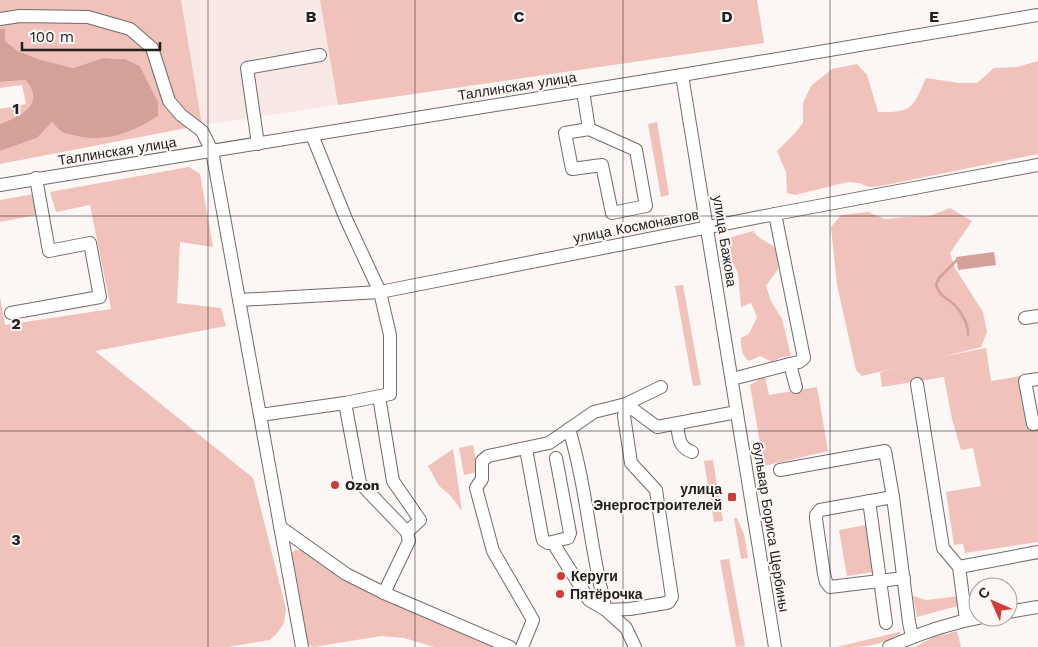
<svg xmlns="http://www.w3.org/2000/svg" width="1038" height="647" font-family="'Work Sans',sans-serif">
<rect width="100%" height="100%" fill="#fcf6f5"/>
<polygon fill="#f7e8e6" points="181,0 320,0 338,105 202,125"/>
<g fill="#f1c1bb">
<path d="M0 0H181L202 125 0 164V151L37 138 52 122C55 125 58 128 61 131 65 134 71 134 76 136 105 143 133 133 158 116V102L140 66 125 59 103 58 73 68 41 60 18 51 5 41V29H0Z"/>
<polygon points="320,0 757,0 764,43 338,105"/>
<path d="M1038 61V154L881 186 869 187 859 183 848 182 795 195 787 193 786 172 777 151 794 134 803 123V103L811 86 832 69 857 64 867 75 878 112C913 113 913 107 926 78L959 83H977L994 68 1017 67Z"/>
<path d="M25 80C47 105 20 115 0 124V109L26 104 22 85 0 88V82Z"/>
<polygon points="657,122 669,195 661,197 648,124"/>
<polygon points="189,167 200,174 213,247 180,242 177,303 221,308 226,326 95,351 253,478 286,609 284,623 278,632 270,640 227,647 0,647 0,297 5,325 111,309 90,205 56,212 50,192"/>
<polygon points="34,194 36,215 0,222 0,200"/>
<polygon points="950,208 972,221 950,253 955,268 983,312 987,332 981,347 942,357 986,348 991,381 1021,376 1029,429 1038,428 1038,542 965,553 963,544 954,545 946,492 981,486 973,448 961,450 952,419 944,377 882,387 880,372 898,367 862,376 856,370 837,285 831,227 841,215 868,212 885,219 906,217 930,216"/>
<path d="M753 231C762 242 768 241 777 249L778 269 766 286 771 301 782 319 791 356 782 357 772 362 760 356 749 361C741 356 741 347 741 338L749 334 757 317 751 303 741 307 738 273 726 249 725 239Z"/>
<polygon points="683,285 701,385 693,386 675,286"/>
<polygon points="765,376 769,395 817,387 828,451 764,466 750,385"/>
<polygon points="473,445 478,472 464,475 459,448"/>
<polygon points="453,449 462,511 450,495 439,486 428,466"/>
<polygon points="713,460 723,521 714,522 704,461"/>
<polygon points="734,518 737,518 744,534 748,558 741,559"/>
<polygon points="866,525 874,572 847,576 839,530"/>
<polygon points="295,550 301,550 307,552 342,579 503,647 434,647 404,638 381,636 314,647 309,645 305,640 291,554"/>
<polygon points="729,559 745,646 736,647 720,560"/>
<polygon points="913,596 926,600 960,596 961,605 917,617"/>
<path d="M903 631C882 647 862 647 837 647Z"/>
<polygon points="957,631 961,647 915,647 932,638"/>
</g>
<g fill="#d4a19a">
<path d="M0 29H5V41L18 51 41 60 73 68 103 58 125 59 140 66 158 102V116C133 133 105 143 76 136 71 134 64 134 61 131 58 129 55 125 52 122L37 138 0 151V124C20 116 47 104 25 80L0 82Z"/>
<polygon points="994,252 996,265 958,270 956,257"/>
</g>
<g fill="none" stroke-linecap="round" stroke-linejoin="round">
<path stroke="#d4a19a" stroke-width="2.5" d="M957 260 939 278 936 285C941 298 946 297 955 305 961 312 969 325 968 335"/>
<g stroke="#706b6a" stroke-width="14">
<g id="minor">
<polyline points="0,19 20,16 88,17 130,29 152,48 169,101 181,115 202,131 212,151 302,647"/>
<polyline points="682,75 775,647"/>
<polyline points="583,91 589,129"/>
<polygon points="589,129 636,150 646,206 612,213 602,165 572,169 565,133"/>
<polyline points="258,144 247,68 320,55"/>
<polyline points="0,185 682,75 1038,15"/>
<polyline points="775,214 804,358 799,362 790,364 796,387"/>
<polyline points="239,300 380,292 775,214 1038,165"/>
<polyline points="11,313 100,297 90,243 49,251 36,178"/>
<polyline points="1025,318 1038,316"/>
<polyline points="732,379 790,364"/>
<polyline points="1038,379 1025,381 1033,424 1038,423"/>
<polyline points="917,384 943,548 959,567 966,620"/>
<polyline points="379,397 393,481 420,520 407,532"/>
<polyline points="345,403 360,483 407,532 409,541 384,593"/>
<polyline points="260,415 345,403 390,394 390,335 380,292 346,219 312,135"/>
<path d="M677 424C679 437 678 447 692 452"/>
<path d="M569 429C587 488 590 550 606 610"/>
<polyline points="526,449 542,536 543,540 548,543 568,538 570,533 556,458"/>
<polyline points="780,470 885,451 893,497 909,622 912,637"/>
<polyline points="893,497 820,510 816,515 816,519 824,574 826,582 830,587 904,578"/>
<polyline points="869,501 886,623"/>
<polyline points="280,527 346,574 384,593 510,647"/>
<polyline points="553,543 589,600 606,610"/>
<polyline points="959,567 1038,552"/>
<polyline points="1008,612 1038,607"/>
<polyline points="522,647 533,620 493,551 476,488 482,479 482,461 488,456 549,443 594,412 626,404 657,427 737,412"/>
<polyline points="635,647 626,628 606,610 630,609 666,603 669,602 672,597 656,490 631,463 624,416 626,404 661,387"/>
<path d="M889 647C918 634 950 623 982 617"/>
</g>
</g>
<use href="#minor" stroke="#fff" stroke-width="12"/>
</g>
<path fill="none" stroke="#232120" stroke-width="1" stroke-opacity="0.55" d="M208 0V647M415 0V647M623 0V647M830 0V647M0 216H1038M0 431H1038"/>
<g fill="#cb3d36" stroke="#fcf6f5" stroke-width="2">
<circle cx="335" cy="485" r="5"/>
<rect x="727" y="492" width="10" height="10" rx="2.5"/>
<circle cx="561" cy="576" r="5"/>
<circle cx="560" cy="594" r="5"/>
</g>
<g text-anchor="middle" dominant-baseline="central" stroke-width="4" stroke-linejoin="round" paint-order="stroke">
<g font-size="14" fill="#232120" stroke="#fcf6f5">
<text transform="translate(517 86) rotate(-9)">Таллинская улица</text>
<text transform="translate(117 151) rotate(-9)">Таллинская улица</text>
<text transform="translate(636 226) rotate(-11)">улица Космонавтов</text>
<text transform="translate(725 241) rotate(81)">улица Бажова</text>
<text transform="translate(771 527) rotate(81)">бульвар Бориса Щербины</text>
</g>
<g font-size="14" font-weight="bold" fill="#232120" stroke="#fcf6f5" text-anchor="start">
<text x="345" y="485">Ozon</text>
<text x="722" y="489" text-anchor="end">улица<tspan x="722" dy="16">Энергостроителей</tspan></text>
<text x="571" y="576">Керуги</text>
<text x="570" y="594">Пятёрочка</text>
</g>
</g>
<g font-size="16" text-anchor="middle" font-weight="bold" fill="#232120" stroke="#fcf6f5" stroke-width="4" stroke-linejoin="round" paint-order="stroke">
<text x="311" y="22">B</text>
<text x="519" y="22">C</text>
<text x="727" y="22">D</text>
<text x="934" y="22">E</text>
<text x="16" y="114">1</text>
<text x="16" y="329">2</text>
<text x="16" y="545">3</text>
</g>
<g transform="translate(993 602) rotate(315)"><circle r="24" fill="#fcf6f5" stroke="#a5a1a0"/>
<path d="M0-4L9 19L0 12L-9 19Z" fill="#cb3d36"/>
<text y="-8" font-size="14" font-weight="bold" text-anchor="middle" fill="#232120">С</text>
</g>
<path d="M22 42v8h138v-8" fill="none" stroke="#232120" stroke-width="2.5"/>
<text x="30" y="42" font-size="15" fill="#232120" stroke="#fcf6f5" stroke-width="4" paint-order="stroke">100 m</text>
</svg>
